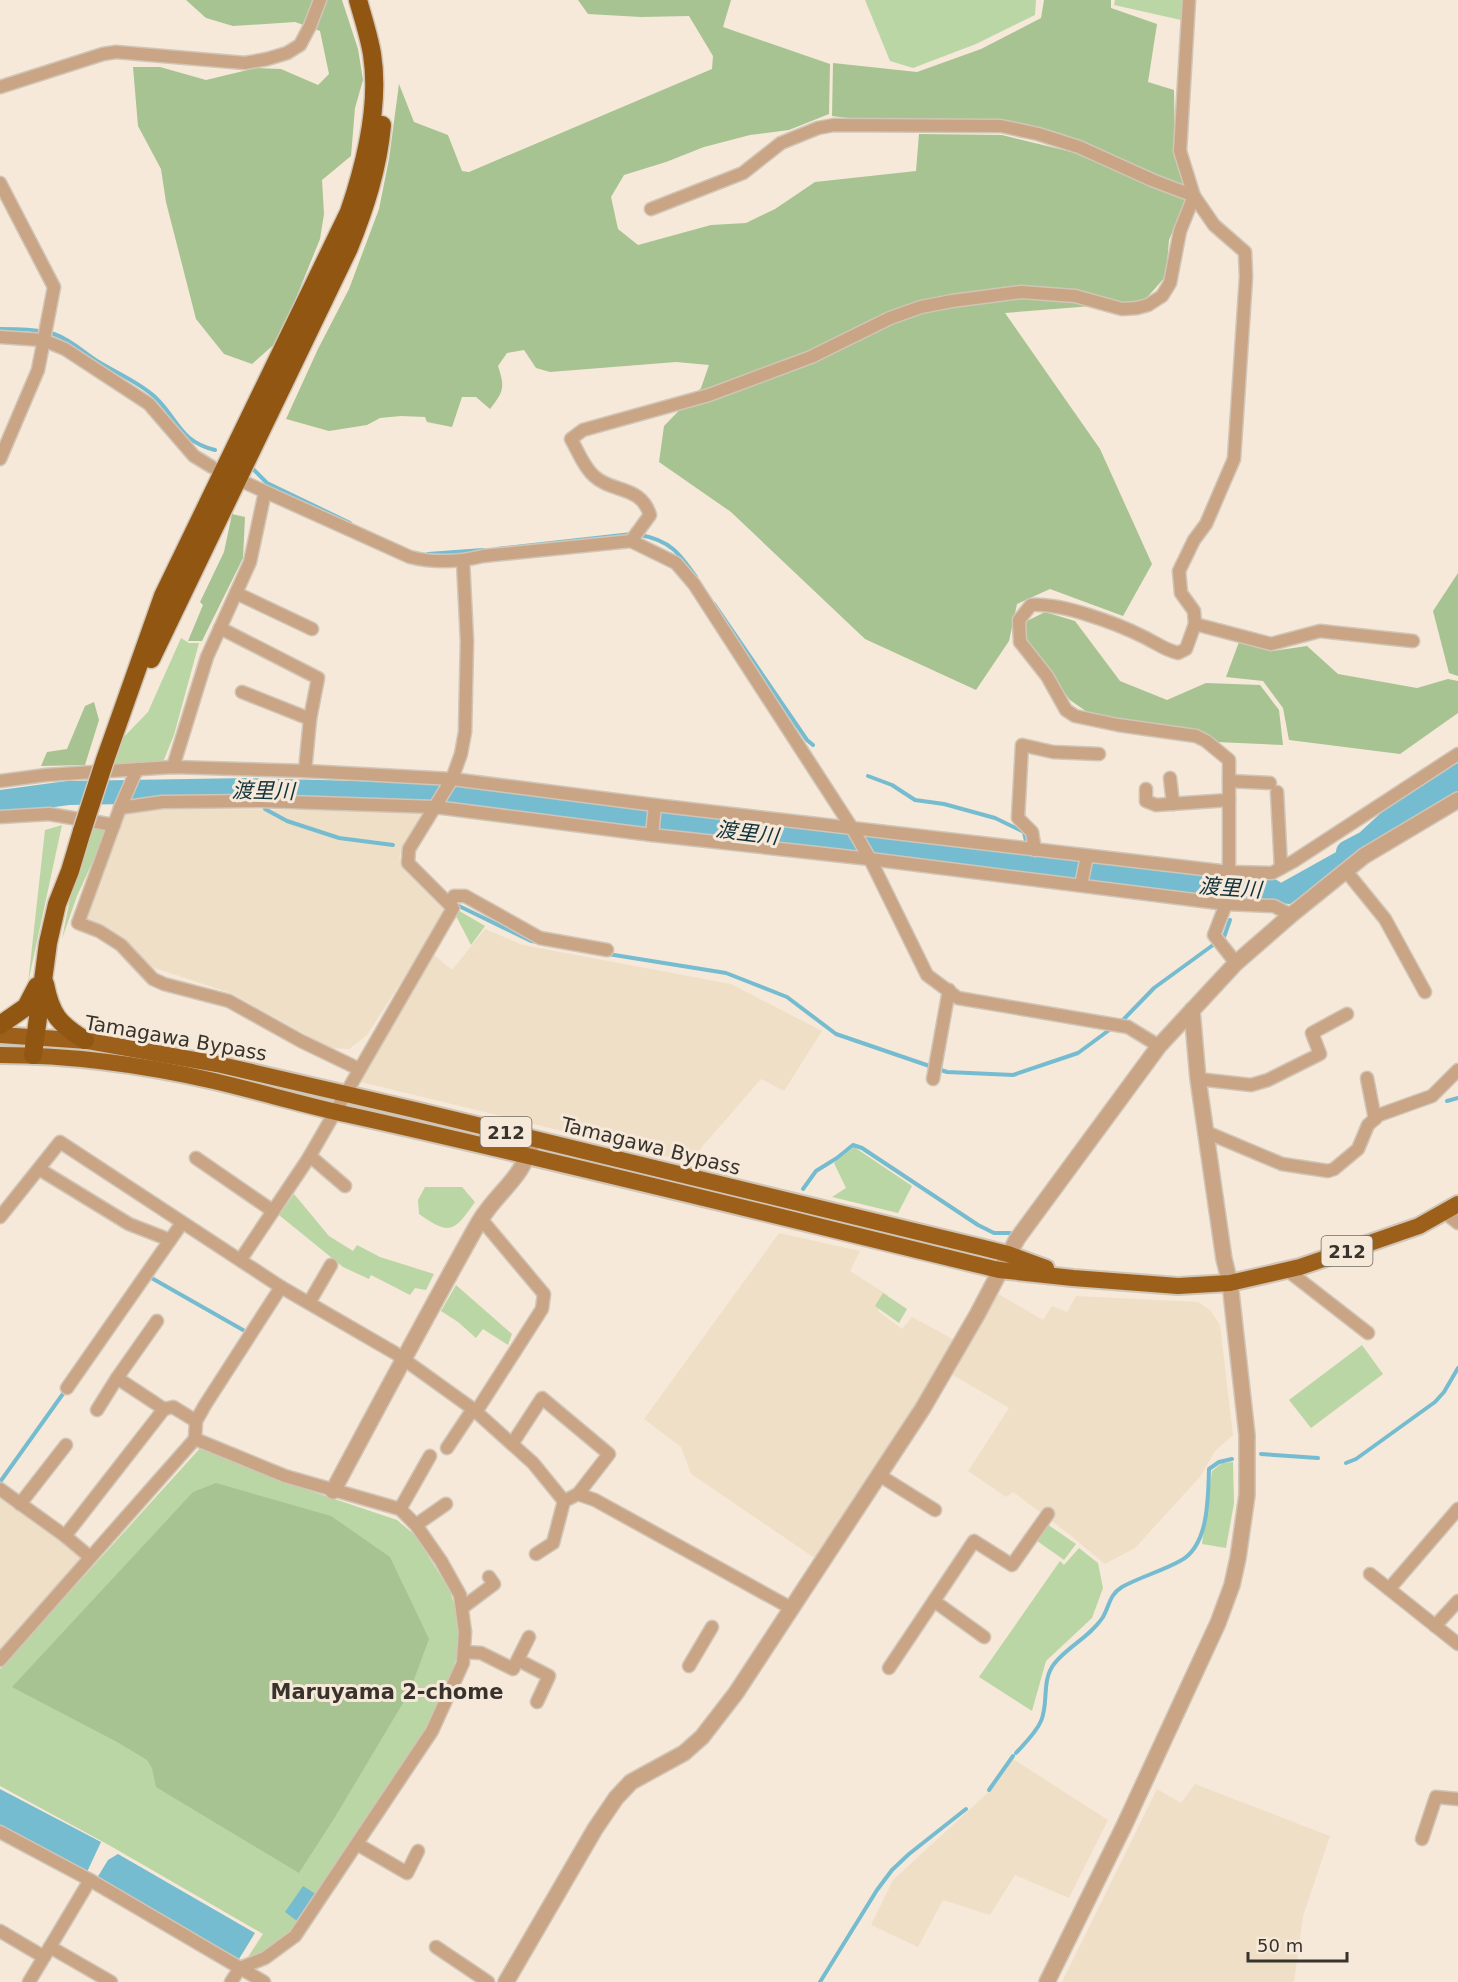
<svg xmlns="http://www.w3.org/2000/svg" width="1458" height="1982" font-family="'DejaVu Sans','Noto Sans JP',sans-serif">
<rect width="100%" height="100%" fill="#f6e9d9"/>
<g fill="#efdfc7">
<polygon points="163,808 425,812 399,857 444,908 419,954 367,1035 349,1049 330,1048 233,994 149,966 124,939 87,918 126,812"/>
<polygon points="485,929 523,945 731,984 822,1031 784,1091 761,1079 689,1162 357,1081 432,953 452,970"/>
<polygon points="779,1233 860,1251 850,1271 888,1295 878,1311 902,1329 912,1317 956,1341 927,1386 920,1405 819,1561 691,1474 681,1447 644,1419"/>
<polygon points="995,1292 1043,1320 1052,1306 1067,1312 1076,1296 1198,1302 1210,1310 1220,1325 1233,1435 1215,1451 1200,1477 1135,1548 1105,1564 1065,1531 1013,1492 1006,1497 968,1471 1009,1408 948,1372"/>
<polygon points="0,1493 83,1556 0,1652"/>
<polygon points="1013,1759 1108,1820 1069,1898 1015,1875 990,1915 943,1900 918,1947 871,1925 893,1880 993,1788"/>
<polygon points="1195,1784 1330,1836 1303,1916 1294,1982 1062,1982 1157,1789 1181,1803"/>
</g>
<g fill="#bbd6a5">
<polygon points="865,0 1036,0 1035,15 976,44 913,68 890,61"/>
<polygon points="1115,0 1183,0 1181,20 1114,5"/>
<polygon points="181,638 189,643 199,643 174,735 163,762 112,764 119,742 148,712"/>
<polygon points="62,825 28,983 45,830"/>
<polygon points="92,825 104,829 104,837 77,896 62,939 73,883"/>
<polygon points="456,909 485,926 471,945 454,912"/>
<polygon points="854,1147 912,1186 898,1213 832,1197 846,1188 834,1163"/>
<path d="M425 1187H462L475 1202C454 1232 450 1236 419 1214L418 1200Z"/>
<polygon points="294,1194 329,1236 353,1251 357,1245 380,1257 434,1274 426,1290 415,1288 410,1295 371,1275 369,1279 343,1267 279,1215"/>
<polygon points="456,1285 512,1334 508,1345 483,1329 476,1338 458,1322 441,1311"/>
<polygon points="883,1293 907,1309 899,1323 875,1306"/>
<polygon points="1362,1345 1383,1374 1311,1428 1289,1400"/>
<polygon points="202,1446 281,1481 397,1520 416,1536 450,1591 458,1617 459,1651 447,1685 424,1733 292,1934 265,1954 246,1960 263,1934 107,1844 0,1786 0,1669"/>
<polygon points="1233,1462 1234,1503 1226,1548 1202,1544 1212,1471 1222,1463"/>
<polygon points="1044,1522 1076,1544 1064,1560 1033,1538"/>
<polygon points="1079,1548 1098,1563 1103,1588 1092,1618 1046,1661 1032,1711 979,1677 1060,1561 1064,1565"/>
</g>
<g fill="#a7c391">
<polygon points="186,0 342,0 358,49 363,80 355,108 351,156 322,180 324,214 320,239 279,340 252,364 224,354 196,319 166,202 161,169 138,126 133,67 160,67 206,80 256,68 281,69 318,85 329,74 320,31 295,22 233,26 206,18"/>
<path d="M578 0H731L723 27 830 64 829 114 789 130 750 135 704 147 666 162 624 175 611 197 618 229 638 245 711 225 746 223 775 209 815 182 916 171 919 134 1002 135 1072 152 1186 200 1169 240 1166 276 1143 302 1005 313 1100 449 1152 564 1123 616 1050 589 1017 604 1009 641 976 690 865 639 731 512 659 462 664 426 701 388 709 365 676 362 550 372 536 368 524 350 507 353 498 366C505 387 504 391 490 409L476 397H462L452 427 427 422 425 417 401 416 380 418 367 425 329 431 286 419 318 349 349 289 379 209 389 159 399 84 414 122 448 135 462 171 469 172 712 69 713 56 689 16 641 17 588 14Z"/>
<polygon points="1044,0 1111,0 1111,8 1157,24 1148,82 1174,90 1175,153 1185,187 1083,141 1050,130 999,119 864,120 832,116 833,63 917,72 981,49 1041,18"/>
<polygon points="232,514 245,517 243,558 202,641 188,641 203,605 200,602 224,552"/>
<polygon points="1458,573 1458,676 1449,673 1433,611"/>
<polygon points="1045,612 1075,621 1120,681 1167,700 1206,683 1260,685 1279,710 1283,745 1217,742 1193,729 1123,723 1090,714 1070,700 1028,646 1023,623"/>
<polygon points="1239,642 1273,651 1307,646 1338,674 1417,688 1448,679 1458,681 1458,713 1400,754 1289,740 1283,708 1263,681 1226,677"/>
<polygon points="94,702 99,720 85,765 41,766 47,752 67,749 85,706"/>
<polygon points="216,1483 331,1516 390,1557 429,1639 409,1693 335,1817 299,1873 156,1787 152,1768 147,1760 117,1742 12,1687 193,1492"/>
</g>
<g fill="#76bcd0">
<polygon points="1458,767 1458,794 1387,837 1376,819"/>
<polygon points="1372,832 1379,843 1290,904 1240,901 1240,883 1277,885"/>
<polygon points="0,1789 101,1842 87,1872 0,1825"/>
<polygon points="118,1854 255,1933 239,1959 97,1878 108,1860"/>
<polygon points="303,1886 319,1896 301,1924 285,1912"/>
</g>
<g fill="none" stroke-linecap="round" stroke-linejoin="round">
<g stroke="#76bcd0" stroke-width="4">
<path d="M0 329C18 329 37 329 54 334 71 340 83 352 97 361 116 373 139 382 155 397 179 420 179 441 215 450"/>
<polyline points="253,469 267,483 350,523"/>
<path d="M640 535C670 540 680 554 696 577"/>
<polyline points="497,549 632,534"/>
<polyline points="428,554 483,550"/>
<polyline points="714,604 807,740 813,745"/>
<polyline points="868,776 892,785 915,800 944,804 995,818 1024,832 1026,841"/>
<polyline points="265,809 287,821 339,838 393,845"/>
<polyline points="459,906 531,941 538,942"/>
<polyline points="608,954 726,973 787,997 836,1034 947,1072 1013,1075 1078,1053 1112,1028"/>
<polyline points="1121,1022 1154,988 1224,937 1230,920"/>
<polyline points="1447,1101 1458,1098"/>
<polyline points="803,1189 816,1171 837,1158 853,1145 862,1148 978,1225 994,1233 1010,1233"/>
<polyline points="148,1276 243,1330"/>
<polyline points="1261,1454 1318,1458"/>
<polyline points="1346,1463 1356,1459 1435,1402 1444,1392 1458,1368"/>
<polyline points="0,1482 65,1391"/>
<path d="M1016 1753C1024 1744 1036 1733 1041 1721 1049 1703 1041 1681 1054 1664 1067 1647 1091 1636 1103 1617 1110 1605 1109 1595 1122 1587 1140 1577 1162 1571 1180 1561 1209 1546 1208 1498 1209 1469L1219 1462 1232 1459"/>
<polyline points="989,1790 1013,1756"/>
<polyline points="820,1982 877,1890 892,1870 909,1854 966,1809"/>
</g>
<g stroke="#76bcd0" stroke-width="24">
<polyline points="0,802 68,793 248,790 433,795 1251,892 1272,891"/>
<polyline points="1348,852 1367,842 1394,817 1458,775"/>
</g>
<g stroke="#d0c5b7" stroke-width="15">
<g id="minor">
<path d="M1189 0 1180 151 1194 196 1214 225 1245 252 1246 277 1234 459 1206 524 1194 540 1179 571 1181 593 1194 611 1195 624 1186 649 1178 653C1165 650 1156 643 1144 637 1116 623 1062 603 1031 605L1019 620 1020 642 1047 676 1066 710 1075 716 1118 725 1196 736 1206 741 1229 760V872L1226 904 1214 935 1236 963"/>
<polyline points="0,87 103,54 116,52 245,63 267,59 287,53 300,45 310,26 320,0"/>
<polyline points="0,183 54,287 38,370 0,459"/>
<polyline points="651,209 743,173 781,143 818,128 834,125 1001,126 1038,134 1079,147 1152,180 1194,196"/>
<polyline points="0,337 43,340 65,349 149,404 194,456 212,467"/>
<path d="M246 483 410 557C434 563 459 562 483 556L631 541 676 563 694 584 852 828 870 859 927 975 958 998 1128 1027 1159 1046"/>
<path d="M631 541 650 515C641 485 612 493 594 476 583 466 578 451 571 439L583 430 709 395 811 357 890 318 921 307 952 301 1021 292 1075 296 1122 309 1137 308 1148 305 1162 296 1170 283 1180 231 1194 196"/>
<polyline points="236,593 312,629"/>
<polyline points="1195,624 1271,644 1320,631 1413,641"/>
<polyline points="220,628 318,678 310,719 305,771"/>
<polyline points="242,692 310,719"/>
<polyline points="173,767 207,657 250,562 265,492"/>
<polyline points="137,769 120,808 78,923 99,931 121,945 153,979 164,984 229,1001 301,1041 359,1069"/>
<polyline points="1170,778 1173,804"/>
<polyline points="0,781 46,775 173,767 305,771 452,779 655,805 1229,872 1272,873 1294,861 1458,754"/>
<polyline points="1229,781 1270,783"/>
<polyline points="1146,789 1146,801 1156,805 1229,800"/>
<polyline points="1277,792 1281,868"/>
<polyline points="120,808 162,802 260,801 435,807 652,835 870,859 1226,904 1274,906 1291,915"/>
<polyline points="0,817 49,814 114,825"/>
<polyline points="652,835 655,805"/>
<polyline points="1035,850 1032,832 1018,818 1022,745 1053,752 1099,754"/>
<polyline points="1346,871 1385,919 1425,992"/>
<polyline points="1081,885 1087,856"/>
<polyline points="449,904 454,896 465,896 540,938 607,950"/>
<polyline points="1367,1078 1375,1119"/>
<polyline points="933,1079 949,990"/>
<polyline points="1198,1079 1251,1085 1268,1080 1320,1054 1312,1033 1347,1014"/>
<polyline points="1206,1132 1282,1164 1328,1171 1334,1169 1358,1149 1368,1125 1379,1115 1432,1096 1458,1070"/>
<polyline points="310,1156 345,1186"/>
<polyline points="196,1158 273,1211"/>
<polyline points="39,1169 129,1224 170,1240"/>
<polyline points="1444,1212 1458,1223"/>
<polyline points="0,1217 60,1142 281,1287 395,1353 473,1409 533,1463 564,1501 578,1494 595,1500 791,1608"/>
<polyline points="241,1259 308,1159 453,908 408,863 409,849 452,779 461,754 465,732 467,641 463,561"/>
<polyline points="1287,1270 1368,1333"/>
<polyline points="309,1303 331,1265"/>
<polyline points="67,1388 182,1223"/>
<polyline points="164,1409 173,1407 196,1421"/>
<polyline points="97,1410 117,1378"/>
<polyline points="476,1412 542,1309 544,1294 481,1219"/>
<polyline points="195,1439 196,1421 205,1405 281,1287"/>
<polyline points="512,1444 542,1398 609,1454 578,1494"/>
<polyline points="447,1448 473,1409"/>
<polyline points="879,1475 935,1510"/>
<polyline points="0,1489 65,1536 90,1557"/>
<polyline points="20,1504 66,1445"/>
<polyline points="400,1509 430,1456"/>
<polyline points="416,1525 446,1504"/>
<polyline points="65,1536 164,1409 117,1378 157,1321"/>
<polyline points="536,1554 553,1543 564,1501"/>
<polyline points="1370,1574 1458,1644"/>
<polyline points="1389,1589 1458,1509"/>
<polyline points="934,1601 984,1637"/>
<polyline points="462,1608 494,1584 489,1577"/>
<polyline points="1435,1626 1458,1601"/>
<polyline points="464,1652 481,1653 513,1669 529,1637"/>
<polyline points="0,1660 195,1439 285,1476 400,1509 416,1525 441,1561 460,1595 465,1632 463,1663 432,1731 295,1936 265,1958 240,1968 231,1982"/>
<polyline points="518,1660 549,1676 537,1702"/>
<polyline points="689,1666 712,1627"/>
<polyline points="889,1668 974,1541 1012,1565 1048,1514"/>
<polyline points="0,1832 90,1880 264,1982"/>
<polyline points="1422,1839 1436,1797 1458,1799"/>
<polyline points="357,1844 407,1873 418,1851"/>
<polyline points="0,1931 44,1957"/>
<polyline points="50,1947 111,1982"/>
<polyline points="436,1947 488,1982"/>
<polyline points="29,1982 90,1880"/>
</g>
</g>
<g stroke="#d0c5b7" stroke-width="18">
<g id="tertiary">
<path d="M333 1491C381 1401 429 1311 479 1222 498 1190 523 1180 533 1139"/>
<polyline points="506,1982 595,1829 616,1798 631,1782 684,1753 702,1737 736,1693 923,1408 977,1315 1017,1239 1159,1046 1236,963 1291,915 1364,856 1458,800"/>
<polyline points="1047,1982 1124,1826 1218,1623 1232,1585 1238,1558 1247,1495 1247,1435 1230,1283 1224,1259 1198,1079 1192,1010"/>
</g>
</g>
<g stroke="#d0c5b7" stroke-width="20">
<g id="trunk">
<polyline points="0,1035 88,1041 217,1064 415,1110 980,1247 1008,1254 1046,1268"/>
<path d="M0 1055C72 1055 144 1065 214 1081 261 1092 307 1106 354 1116 570 1164 784 1218 999 1270L1073 1278 1178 1286 1230 1283 1300 1267 1419 1226 1458 1204"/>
</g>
</g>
<g stroke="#d0c5b7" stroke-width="21">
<g id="motorway">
<path d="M151 659 349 248C365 208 378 169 382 125"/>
<path d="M105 760 163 596 349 212C365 165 380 104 372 54 369 36 363 18 358 0"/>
<path d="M45 984C51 1015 59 1024 85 1040"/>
<polyline points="0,1025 26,1007 37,986"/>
<polyline points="33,1055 48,943 57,904 70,871 82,831"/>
</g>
</g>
<use href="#minor" stroke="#c9a585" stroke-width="12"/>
<use href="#tertiary" stroke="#c9a585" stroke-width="15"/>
<use href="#trunk" stroke="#9c601a" stroke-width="16"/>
<use href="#motorway" stroke="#915712" stroke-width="18"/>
<g stroke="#d0c5b7" stroke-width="21" stroke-linecap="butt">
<polyline id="motorway-bridge" points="82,831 105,760"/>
</g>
<use href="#motorway-bridge" stroke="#915712" stroke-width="18"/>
</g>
<g text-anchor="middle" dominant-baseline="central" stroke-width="6" stroke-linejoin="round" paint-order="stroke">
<g fill="#f6e9d9" stroke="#716a61" stroke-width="1.5">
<rect x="480.5" y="1117" width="51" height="30" rx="4.5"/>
<rect x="1321.5" y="1236" width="51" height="30" rx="4.5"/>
</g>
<g font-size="18" font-weight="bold" fill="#38332d">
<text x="506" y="1132">212</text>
<text x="1347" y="1251">212</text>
</g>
<g font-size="20" fill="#38332d" stroke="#f6e9d9">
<text transform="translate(176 1038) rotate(10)">Tamagawa Bypass</text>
<text transform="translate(651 1146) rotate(14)">Tamagawa Bypass</text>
</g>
<g font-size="21" font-style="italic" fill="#10323b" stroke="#f6e9d9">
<text transform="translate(263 791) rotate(1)">渡里川</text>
<text transform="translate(747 833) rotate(7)">渡里川</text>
<text transform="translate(1230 888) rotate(4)">渡里川</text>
</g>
<g font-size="21" font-weight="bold" fill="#38332d" stroke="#f6e9d9">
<text x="387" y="1692">Maruyama 2-chome</text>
</g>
</g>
<path d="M1248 1952v9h99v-9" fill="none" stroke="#38332d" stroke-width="3"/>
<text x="1257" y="1952" font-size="18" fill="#38332d" stroke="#f6e9d9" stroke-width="4.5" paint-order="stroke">50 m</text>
</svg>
